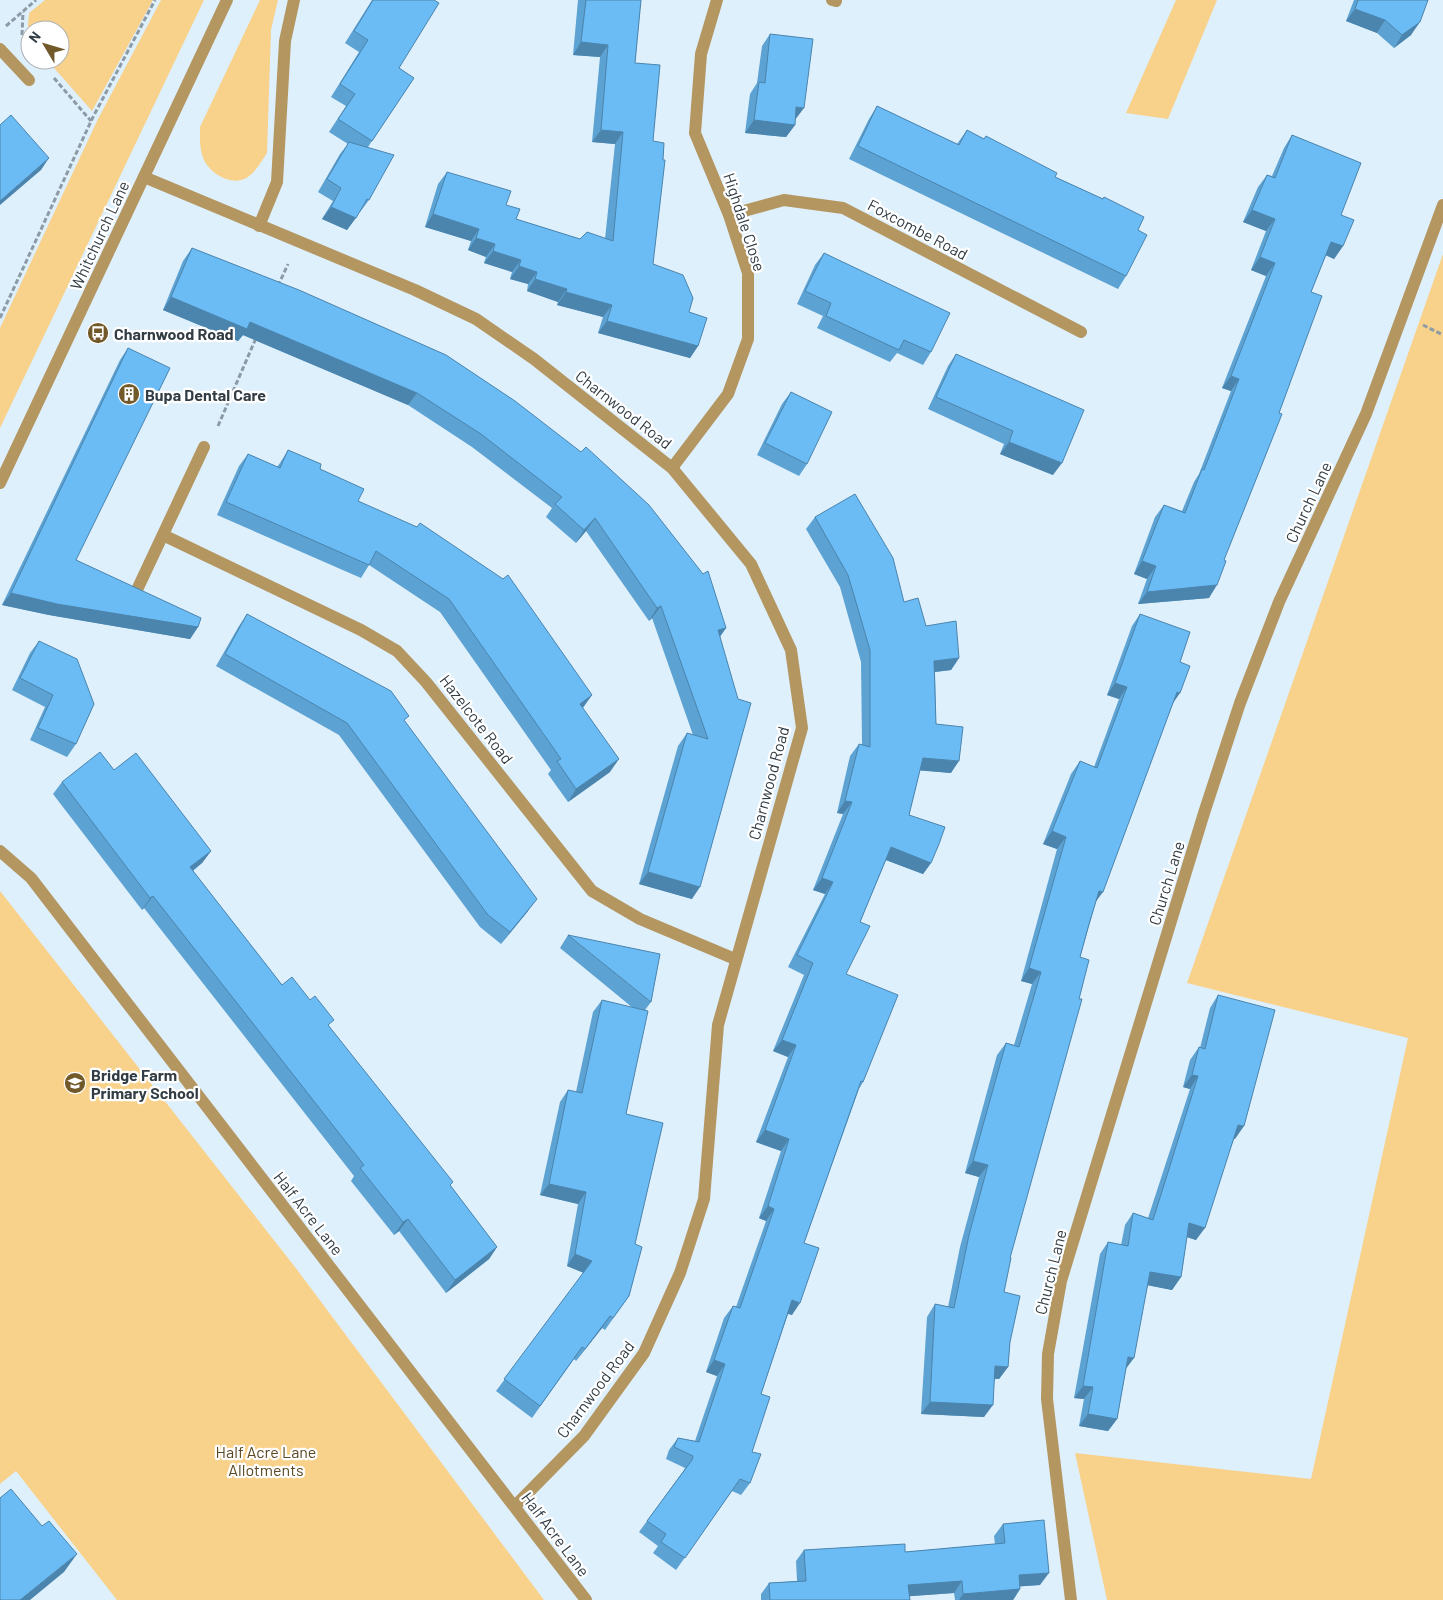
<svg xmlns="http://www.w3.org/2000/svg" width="1443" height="1600" font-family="Barlow,sans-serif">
<rect width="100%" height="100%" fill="#dff0fd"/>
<g fill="#f8d18b">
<polygon points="45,0 153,0 92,111 47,60 60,60 60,30 30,30 30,40 27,37 29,13"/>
<polygon points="161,0 204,0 0,428 0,328 98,119"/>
<path d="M260 0H278L271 30 267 153C261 162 254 175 244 179 230 185 212 174 205 162 199 151 200 138 200 127Z"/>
<polygon points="1176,0 1217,0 1168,119 1126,113"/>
<polygon points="1443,254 1443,1600 1107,1600 1075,1453 1311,1479 1408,1038 1187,983"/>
<polygon points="0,891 295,1267 544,1600 117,1600 16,1471 0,1484"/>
</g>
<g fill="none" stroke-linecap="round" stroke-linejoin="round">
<g stroke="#8d9ba6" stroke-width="3" stroke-dasharray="5 2.5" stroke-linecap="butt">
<polyline points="6,26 36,0"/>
<polyline points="22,35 23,12"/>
<polyline points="54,78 91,121"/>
<polyline points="278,286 288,264"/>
<polyline points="0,318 93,117 155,0"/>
<polyline points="1423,325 1443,335"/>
<polyline points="218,426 256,338"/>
</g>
<g stroke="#b49661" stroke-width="12">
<polyline points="832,0 836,1"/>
<polyline points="0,49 29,80"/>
<polyline points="144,177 415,290 476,319 534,359 672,468 751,564 791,650 802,728 718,1025 704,1199 680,1273 644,1353 584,1436 515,1506"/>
<polyline points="729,215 784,200 843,208 1081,332"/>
<polyline points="259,226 277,182 285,41 294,0"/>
<polyline points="672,468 728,394 748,339 748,273 729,215 695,133 701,54 717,0"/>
<polyline points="0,483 227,0"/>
<polyline points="163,535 361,630 397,651 426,682 592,891 640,919 735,959"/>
<polyline points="136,592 204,447"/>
<polyline points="0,851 31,878 586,1600"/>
<polyline points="1071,1600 1047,1399 1048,1354 1061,1281 1204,813 1240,703 1279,602 1366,414 1443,205"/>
</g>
</g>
<g fill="#5ca2d3">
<polygon points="372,0 434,0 399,68 414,78 368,147 369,200 360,212 359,212 347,230 322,219 333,201 318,192 340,154 348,144 329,132 346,106 331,97 359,52 345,43"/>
<polygon points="578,0 641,0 635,63 653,141 653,264 689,312 698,346 690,358 598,333 603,317 557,305 558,302 527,291 528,284 510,279 512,272 484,263 486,257 468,250 471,241 425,227 438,184 447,172 506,205 516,219 580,239 605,239 615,144 592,142 600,57 573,55"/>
<polygon points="1354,0 1428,0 1411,35 1394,48 1377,33 1346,21"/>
<polygon points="770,34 795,120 795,125 786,137 745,133 750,94 757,83 762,46"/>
<polygon points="877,106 957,144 967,130 1055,177 1103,199 1138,230 1126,276 1118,289 849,159 869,119"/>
<polygon points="1292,135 1341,215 1343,246 1334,259 1326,255 1311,292 1209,598 1138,604 1147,579 1134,574 1155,517 1164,505 1182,511 1194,482 1199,474 1231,391 1222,388 1266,276 1251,270 1266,231 1243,222 1258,187 1267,175 1272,176 1284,148"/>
<polygon points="192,248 446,355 726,628 720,637 692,899 639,884 678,746 687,733 693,735 652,618 649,621 586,531 576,543 546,517 552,508 472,447 408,405 243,335 238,341 163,310 183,261"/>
<polygon points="824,253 931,352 923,365 897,353 890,362 817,328 823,316 797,304 815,265"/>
<polygon points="128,348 76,560 198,627 190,639 49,615 2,605 120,360"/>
<polygon points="956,354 1053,475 1000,454 1004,444 928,409 948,366"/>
<polygon points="791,392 807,464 799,476 757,455 782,404"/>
<polygon points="288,450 320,469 592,695 583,708 610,772 568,802 548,774 551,770 440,612 369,565 361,578 217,515 239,466 248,454 277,467 280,463"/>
<polygon points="815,517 904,602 926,626 959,658 951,670 935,672 936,724 951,773 920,770 909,815 931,863 923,874 886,860 860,922 846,974 863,1082 859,1089 804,1243 792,1315 788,1314 761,1394 752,1452 750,1483 741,1495 732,1491 676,1570 653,1553 658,1546 639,1532 684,1470 685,1468 666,1459 669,1450 678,1438 695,1441 717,1376 706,1372 724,1318 733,1306 736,1307 766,1221 759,1218 781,1151 756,1142 788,1057 773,1051 804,975 788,967 825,894 813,890 843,814 837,813 850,756 859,744 862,745 861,662 840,587 806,529"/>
<polygon points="247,614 405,722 528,911 501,944 480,927 339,735 216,666 239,626"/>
<polygon points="1140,614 1180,662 1173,703 1096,902 1080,957 1010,1258 1004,1292 1010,1342 1008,1367 999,1379 995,1379 984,1417 921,1414 927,1317 935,1304 948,1307 960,1247 979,1177 965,1173 997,1055 1006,1043 1014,1045 1032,984 1021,981 1057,849 1043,844 1071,774 1080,761 1094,767 1119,699 1107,695 1132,626"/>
<polygon points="39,641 76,744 67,757 30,740 45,707 12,690 30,653"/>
<polygon points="114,770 211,851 202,863 193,871 282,985 329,1026 497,1247 489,1259 446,1293 399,1231 394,1235 351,1181 354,1176 144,908 142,910 53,794 62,782"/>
<polygon points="568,935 651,1002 645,1010 626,1114 635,1244 629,1296 605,1330 602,1328 576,1361 574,1359 532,1418 496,1391 584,1273 567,1266 578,1204 540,1195 560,1102 568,1090 576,1092 593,1012 602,1000 633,1008 560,948"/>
<polygon points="1218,995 1235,1139 1234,1139 1196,1240 1187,1237 1181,1277 1172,1290 1148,1285 1126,1369 1117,1419 1108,1431 1079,1426 1084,1399 1074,1398 1100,1254 1108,1242 1121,1245 1125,1225 1133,1213 1148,1218 1190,1089 1183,1087 1190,1060 1199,1047 1200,1048 1210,1008"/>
<polygon points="1003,1524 1040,1585 1020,1586 1020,1589 1013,1600 955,1600 954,1593 909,1596 910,1600 761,1600 761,1594 769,1583 797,1581 796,1561 804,1550 905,1552 995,1544 994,1536"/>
</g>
<g fill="#4b84ac">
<polygon points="1355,9 1385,20 1377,33 1346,21"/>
<polygon points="1420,22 1411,35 1394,48 1402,35"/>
<polygon points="581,42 608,45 600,57 573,55"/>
<polygon points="796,107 804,108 795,120"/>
<polygon points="754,120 795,125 786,137 745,133"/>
<polygon points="601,130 623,132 615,144 592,142"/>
<polygon points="49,158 41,170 0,205 0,201"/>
<polygon points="331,207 356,218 347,230 322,219"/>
<polygon points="1252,210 1275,219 1266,231 1243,222"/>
<polygon points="433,214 479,229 471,241 425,227"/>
<polygon points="476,238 495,244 486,257 468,250"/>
<polygon points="1331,242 1343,246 1334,259 1323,254"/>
<polygon points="493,251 521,260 512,272 484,263"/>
<polygon points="1260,257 1275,263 1266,276 1251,270"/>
<polygon points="519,266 537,272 528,284 510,279"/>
<polygon points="535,279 567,289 558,302 527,291"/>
<polygon points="566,292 612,305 603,317 557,305"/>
<polygon points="171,297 250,322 417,393 408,405 243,335 238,341 163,310"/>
<polygon points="607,321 698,346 690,358 598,333"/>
<polygon points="1231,376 1239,379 1231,391 1222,388"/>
<polygon points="1009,442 1062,463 1053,475 1000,454"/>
<polygon points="595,518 586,531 576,543 584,530"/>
<polygon points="1142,561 1156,566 1147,579 1134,574"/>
<polygon points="1217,585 1209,598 1138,604 1147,592"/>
<polygon points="11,593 198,627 190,639 49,615 2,605"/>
<polygon points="661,606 652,618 649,621 657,608"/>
<polygon points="726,628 717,640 718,630"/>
<polygon points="959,658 951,670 926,673 934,661"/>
<polygon points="1115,683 1127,687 1119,699 1107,695"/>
<polygon points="1177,692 1180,693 1171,706"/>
<polygon points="592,695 583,707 571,716 580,704"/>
<polygon points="923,758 959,761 951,773 914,770"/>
<polygon points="619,759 610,772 568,802 576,789"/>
<polygon points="845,801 852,802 843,814 837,813"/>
<polygon points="1052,831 1066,837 1057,849 1043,844"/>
<polygon points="891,847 931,863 923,874 883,859"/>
<polygon points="211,851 202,863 181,879 190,867"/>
<polygon points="648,872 700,887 692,899 639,884"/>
<polygon points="822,878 833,882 825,894 813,890"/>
<polygon points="1099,891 1103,892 1094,904"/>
<polygon points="153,896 144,908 142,910 150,898"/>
<polygon points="537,899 528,911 501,944 510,932"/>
<polygon points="1029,968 1041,972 1032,984 1021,981"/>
<polygon points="782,1040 796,1045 788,1057 773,1051"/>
<polygon points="1192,1075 1198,1076 1190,1089 1183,1087"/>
<polygon points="1238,1125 1244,1126 1235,1139 1230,1137"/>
<polygon points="765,1130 789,1139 781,1151 756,1142"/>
<polygon points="973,1161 988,1165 979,1177 965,1173"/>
<polygon points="549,1184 586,1192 578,1204 540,1195"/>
<polygon points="768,1206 774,1209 766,1221 759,1218"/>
<polygon points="408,1219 399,1231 394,1235 403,1222"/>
<polygon points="1189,1223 1205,1228 1196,1240 1180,1235"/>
<polygon points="497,1247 489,1259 446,1293 455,1280"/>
<polygon points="575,1254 592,1261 584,1273 567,1266"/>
<polygon points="1150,1272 1181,1277 1172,1290 1141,1284"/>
<polygon points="792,1300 800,1303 792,1315 784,1312"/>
<polygon points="610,1316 602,1328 576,1361 585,1349"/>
<polygon points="1128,1357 1134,1358 1125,1370"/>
<polygon points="714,1360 725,1364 717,1376 706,1372"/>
<polygon points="995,1366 1008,1367 999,1379 987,1378"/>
<polygon points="1083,1386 1093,1387 1084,1399 1074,1398"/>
<polygon points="930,1402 993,1405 984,1417 921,1414"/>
<polygon points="1088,1414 1117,1419 1108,1431 1079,1426"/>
<polygon points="77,1554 64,1572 30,1600 20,1600"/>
<polygon points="1049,1573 1040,1585 1011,1587 1019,1575"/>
<polygon points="962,1581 954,1593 900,1597 908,1585"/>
<polygon points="1020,1589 1013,1600 959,1600 963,1594"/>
</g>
<g fill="#6bbcf5" stroke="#4b84ac">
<polygon points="373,0 434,0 439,3 399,68 414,78 372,141 338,119 355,94 340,84 368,40 354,31"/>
<polygon points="586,0 641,0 635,63 660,65 653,141 664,143 663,160 665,160 653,264 683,275 693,298 689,312 707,318 698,346 607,321 612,305 566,292 567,289 535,279 537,272 519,266 521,260 493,251 495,244 476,238 479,229 433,214 447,172 511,191 506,205 520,209 516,219 580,239 587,232 613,241 623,132 601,130 608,45 581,42"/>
<polygon points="1358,0 1428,0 1420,22 1402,35 1385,20 1355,9"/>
<polygon points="770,34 813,39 804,108 796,107 795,125 754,120 759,82 765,83"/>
<polygon points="877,106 959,145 967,130 984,139 986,136 1057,173 1055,177 1103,199 1104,197 1144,217 1138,230 1147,235 1126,276 858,146"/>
<polygon points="11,115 49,158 0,201 0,125"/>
<polygon points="1292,135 1361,163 1341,215 1354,220 1343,246 1331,242 1311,292 1322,296 1279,413 1282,414 1224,560 1226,561 1217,585 1147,592 1156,566 1142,561 1164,505 1185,513 1202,469 1204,470 1239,379 1231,376 1275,263 1260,257 1275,219 1252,210 1267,175 1275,178"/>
<polygon points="349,142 394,155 369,200 367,199 356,218 331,207 341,188 327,179"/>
<polygon points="192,248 299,290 446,355 515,401 581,452 586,447 649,505 703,574 708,571 726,628 718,630 738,699 751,703 700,887 648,872 687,733 708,739 661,606 657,608 595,518 584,530 555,504 562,497 481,434 417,393 250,322 247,329 171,297"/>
<polygon points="824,253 950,313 931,352 904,340 899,350 826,316 831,303 805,291"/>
<polygon points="128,348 170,368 76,560 201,618 198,627 57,604 11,593"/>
<polygon points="956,354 1084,410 1062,463 1009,442 1013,431 936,397"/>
<polygon points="791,392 832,412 807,464 765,443"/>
<polygon points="288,450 321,464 320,469 364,489 358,501 417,527 420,523 503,579 508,575 592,695 580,704 619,759 576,789 557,761 561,759 449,599 376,551 369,565 226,502 248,454 280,468"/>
<polygon points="855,494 893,558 904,602 918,598 926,626 956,621 959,658 934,661 936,724 963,727 959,761 923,758 909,815 945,827 939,844 931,863 891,847 860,922 870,926 846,974 898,995 863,1082 861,1081 804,1243 819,1248 800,1303 792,1300 761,1394 770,1397 752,1452 761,1454 750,1483 740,1479 685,1558 661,1542 666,1534 647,1521 692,1460 693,1456 674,1447 678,1438 699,1442 725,1364 714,1360 733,1306 740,1308 774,1209 768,1206 789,1139 765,1130 796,1045 782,1040 813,963 797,955 833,882 822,878 852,802 845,801 859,744 870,747 870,650 848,575 815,517"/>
<polygon points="247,614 391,691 409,716 404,720 537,899 510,932 488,915 347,723 225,654"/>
<polygon points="1140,614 1190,632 1180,662 1190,666 1180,693 1177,692 1103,892 1099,891 1089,924 1080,957 1089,960 1079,999 1082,999 1010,1258 1011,1258 1004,1292 1020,1296 1010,1342 1008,1367 995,1366 993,1405 930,1402 935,1304 954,1308 969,1235 988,1165 973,1161 1006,1043 1019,1047 1041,972 1029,968 1066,837 1052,831 1080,761 1097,768 1127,687 1115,683"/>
<polygon points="39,641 77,659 94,704 76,744 38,728 53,695 20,678"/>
<polygon points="100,752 114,770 136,753 211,851 190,867 282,985 292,977 310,1000 315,996 334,1020 328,1025 453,1182 450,1185 497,1247 455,1280 408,1219 403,1222 360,1168 364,1165 153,896 150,898 62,782"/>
<polygon points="568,935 660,954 651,1002"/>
<polygon points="1218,995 1275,1010 1244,1126 1238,1125 1205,1228 1189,1223 1181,1277 1150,1272 1134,1358 1128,1357 1117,1419 1088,1414 1093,1387 1083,1386 1108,1242 1128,1246 1133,1213 1153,1220 1198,1076 1192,1075 1199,1047 1205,1049"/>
<polygon points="602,1000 648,1011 626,1114 663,1123 635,1244 642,1247 629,1296 613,1318 610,1316 585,1349 582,1347 540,1406 504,1379 592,1261 575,1254 586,1192 549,1184 568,1090 582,1093"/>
<polygon points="11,1489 42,1526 49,1521 77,1554 20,1600 0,1600 0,1498"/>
<polygon points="1044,1520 1049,1573 1019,1575 1020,1589 963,1594 962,1581 908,1585 910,1600 770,1600 769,1583 806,1581 804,1550 905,1544 905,1552 1005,1543 1003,1524"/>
</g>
<defs>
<g id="bus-disc" transform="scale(1.125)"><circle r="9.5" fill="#72592a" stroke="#fff"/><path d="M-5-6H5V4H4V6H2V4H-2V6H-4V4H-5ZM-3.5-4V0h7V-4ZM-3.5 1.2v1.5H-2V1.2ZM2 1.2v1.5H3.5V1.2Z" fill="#fff"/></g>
<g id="building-disc" transform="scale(1.125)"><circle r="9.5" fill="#72592a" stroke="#fff"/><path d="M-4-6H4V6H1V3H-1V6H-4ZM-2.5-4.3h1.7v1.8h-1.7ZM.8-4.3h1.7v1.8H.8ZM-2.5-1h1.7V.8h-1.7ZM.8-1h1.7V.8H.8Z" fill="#fff"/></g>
<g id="school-disc" transform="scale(1.125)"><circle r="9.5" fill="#72592a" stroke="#fff"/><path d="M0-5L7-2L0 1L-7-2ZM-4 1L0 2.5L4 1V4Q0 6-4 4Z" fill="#fff"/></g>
</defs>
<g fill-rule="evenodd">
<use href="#bus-disc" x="98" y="333"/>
<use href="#building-disc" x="129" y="394"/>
<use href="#school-disc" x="75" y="1083"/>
</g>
<g text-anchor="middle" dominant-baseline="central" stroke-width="4.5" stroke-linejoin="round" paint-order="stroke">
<g font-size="16" fill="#313c44" stroke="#fff">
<text transform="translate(745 222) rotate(72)">Highdale Close</text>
<text transform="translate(918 229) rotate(28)">Foxcombe Road</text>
<text transform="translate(99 235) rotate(-65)">Whitchurch Lane</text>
<text transform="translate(624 409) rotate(38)">Charnwood Road</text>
<text transform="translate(1308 502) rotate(-65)">Church Lane</text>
<text transform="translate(477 719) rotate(52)">Hazelcote Road</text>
<text transform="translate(768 783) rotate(-75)">Charnwood Road</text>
<text transform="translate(1166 883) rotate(-73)">Church Lane</text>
<text transform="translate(309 1213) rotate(52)">Half Acre Lane</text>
<text transform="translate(1050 1272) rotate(-76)">Church Lane</text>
<text transform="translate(595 1389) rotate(-53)">Charnwood Road</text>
<text transform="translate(556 1534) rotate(53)">Half Acre Lane</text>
</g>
<g font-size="16" font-weight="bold" fill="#313c44" stroke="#fff" text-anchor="start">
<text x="114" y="333">Charnwood Road</text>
<text x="145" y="394">Bupa Dental Care</text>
<text x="91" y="1074">Bridge Farm<tspan x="91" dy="18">Primary School</tspan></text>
</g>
<g font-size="16" fill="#5b4824" stroke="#fff">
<text x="266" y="1451">Half Acre Lane<tspan x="266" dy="18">Allotments</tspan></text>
</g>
</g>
<g transform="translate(45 45) rotate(308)"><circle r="24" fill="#ffffff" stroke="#adb1b4"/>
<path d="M0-4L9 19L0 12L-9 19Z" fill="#72592a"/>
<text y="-8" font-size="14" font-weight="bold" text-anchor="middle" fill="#313c44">N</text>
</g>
</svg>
